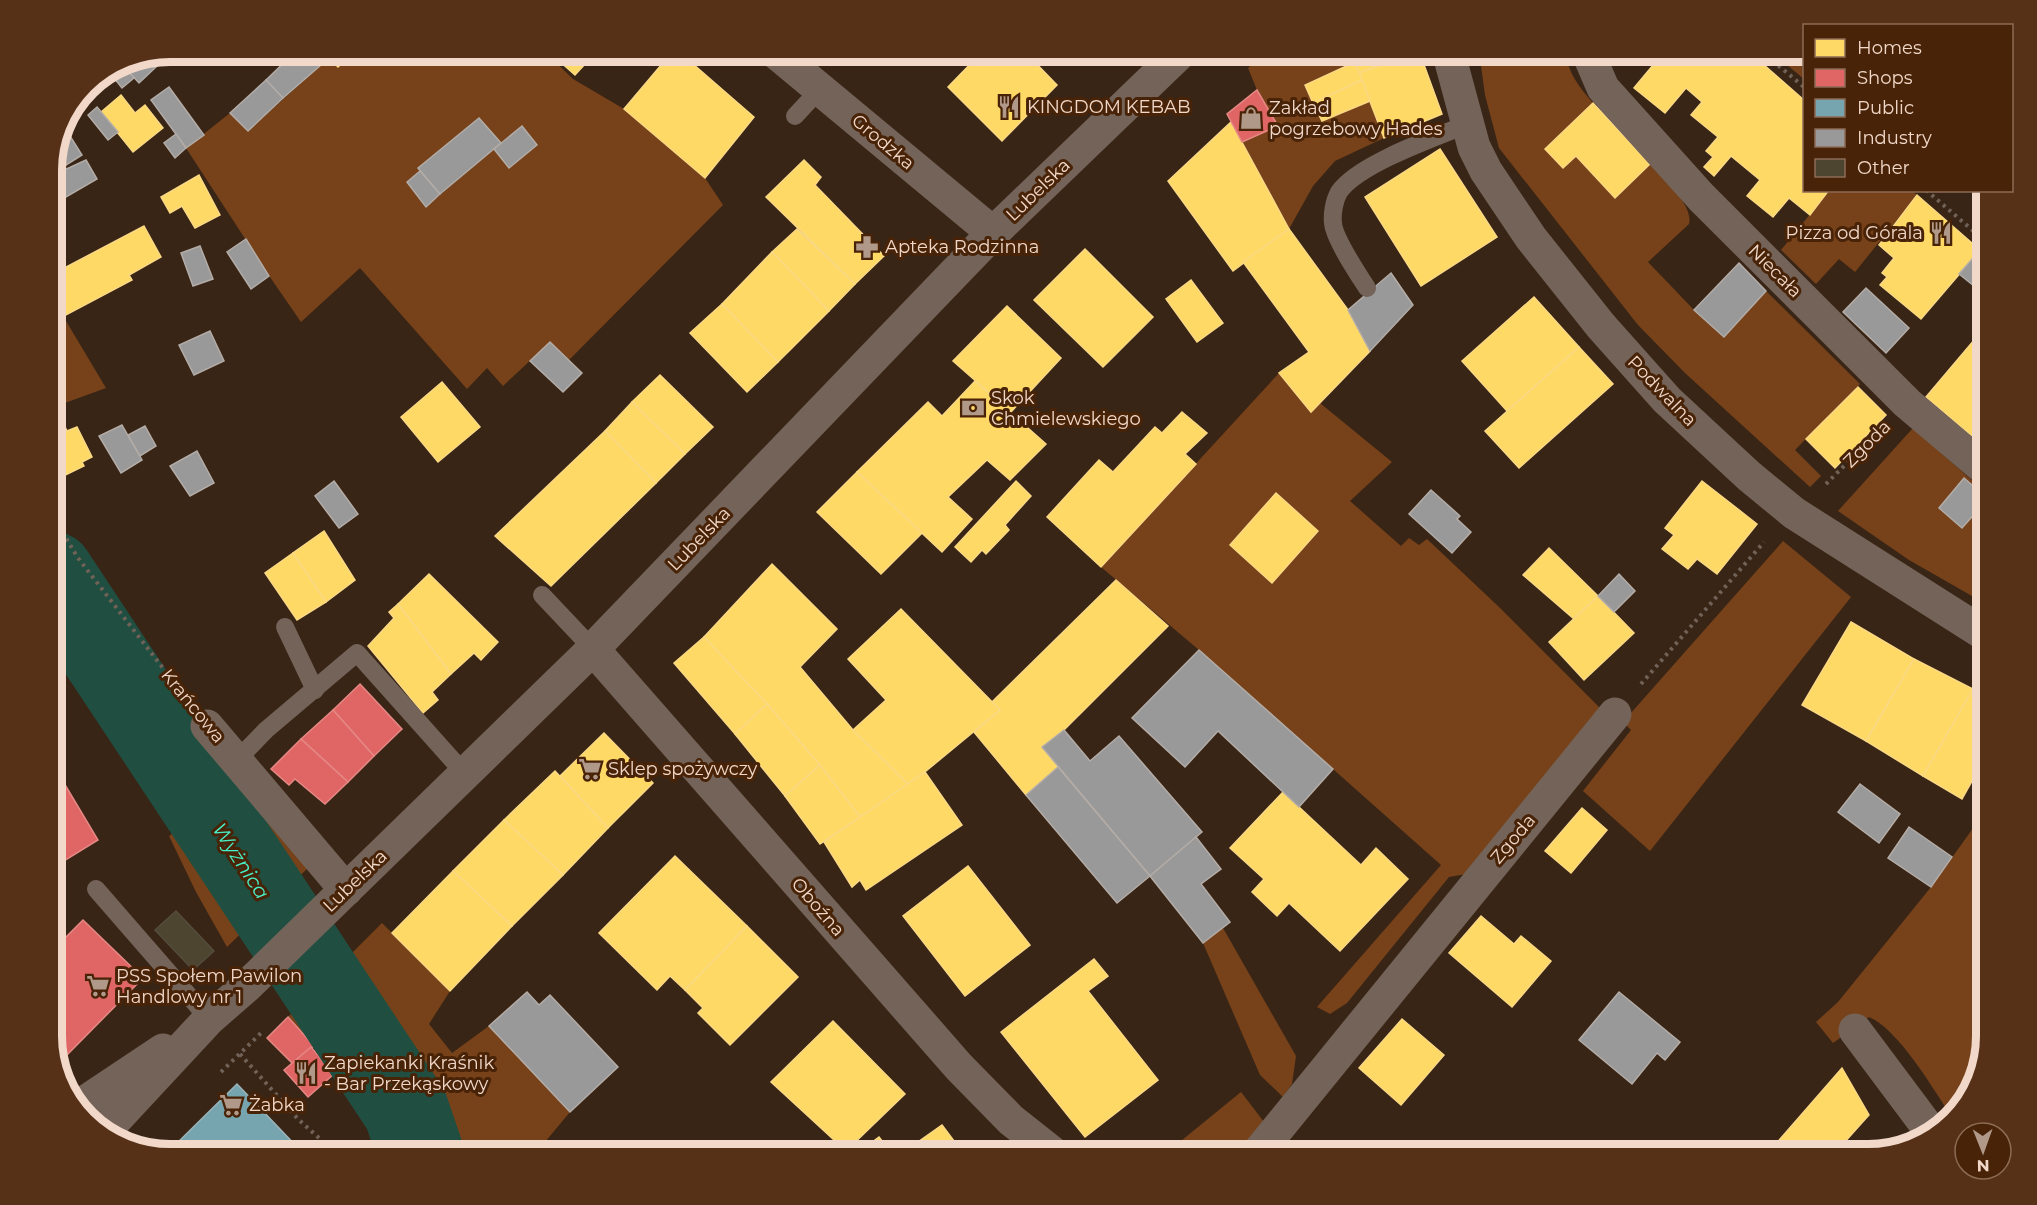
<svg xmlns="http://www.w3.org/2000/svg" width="2037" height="1205" font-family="Montserrat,sans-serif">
<rect width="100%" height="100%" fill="#392516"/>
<g fill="#77421a" fill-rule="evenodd">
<path d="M355 51H544L573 79 624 109 705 178 723 205 569 360 550 342 503 386 487 368 467 389 360 268 301 322 272 280 186 148 230 113 248 131 329 58 339 67ZM478 118 501 143 426 207 407 182 420 171 419 168Z"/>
<polygon points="1267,51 1351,51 1355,62 1305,85 1322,121 1370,101 1384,138 1335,161 1313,186 1289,229 1242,142 1278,126 1257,90 1248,68"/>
<path d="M1479 51H1565C1568 73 1579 87 1593 103L1545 149 1563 168 1576 156 1615 198 1650 164C1662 178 1694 205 1689 224L1648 262 1694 310 1724 337 1766 291 1860 384 1795 450 1821 476 1810 487 1685 373 1638 325 1499 148 1485 95Z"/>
<polygon points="1770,51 1784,51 1804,68 1804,79"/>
<polygon points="1829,191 1912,191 1917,195 1855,272 1839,259 1816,284 1781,250"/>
<polygon points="51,296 106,388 51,408"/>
<polygon points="1279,373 1311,412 1320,403 1392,462 1350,501 1401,546 1409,538 1419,545 1427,539 1499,607 1599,707 1600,710 1466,874 1449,877 1347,1003 1330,1014 1317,1007 1441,865 1199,650 1101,567"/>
<polygon points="1913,428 1986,493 1986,604 1909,560 1838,511"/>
<polygon points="51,524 74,564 203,739 313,863 227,947 196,892 169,836 181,827 105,714 51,629"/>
<polygon points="1783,541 1851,597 1650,851 1583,791 1631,730 1623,722"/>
<path d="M1986 810V1036L1970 1095 1950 1114C1932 1087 1898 1029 1869 1017L1833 1043 1816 1022 1838 1002 1931 887Z"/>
<polygon points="382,923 450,991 429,1024 452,1053 489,1026 570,1112 535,1154 381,1154 367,1113 340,1076 288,1017"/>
<polygon points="1223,928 1296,1056 1292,1084 1283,1097 1260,1075 1203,943"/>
<polygon points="1241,1092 1264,1122 1236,1154 1165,1154"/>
</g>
<g fill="#ffd966" stroke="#fbd984" stroke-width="1.5">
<polygon points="337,51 355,51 338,67 329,58"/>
<polygon points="548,51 597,51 575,75"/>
<polygon points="673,51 678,51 754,117 705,178 624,109"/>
<polygon points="983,51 1024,51 1057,85 1002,141 948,87"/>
<polygon points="1351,51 1417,51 1359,73"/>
<polygon points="1419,51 1442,114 1384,138 1359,73"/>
<polygon points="1639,51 1748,51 1804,100 1804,190 1829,190 1810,215 1789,198 1773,217 1747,196 1760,180 1731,156 1714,176 1704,167 1713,157 1706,151 1718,137 1691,115 1702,102 1686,88 1665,113 1634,88 1654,64"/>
<polygon points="1355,62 1362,80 1313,103 1305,85"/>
<polygon points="1362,80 1370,101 1322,121 1313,103"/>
<polygon points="121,95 135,113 145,105 163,128 133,152 101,112"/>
<polygon points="1593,103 1650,164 1615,198 1576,156 1563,168 1545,149"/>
<polygon points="1231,122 1289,229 1233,271 1168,181"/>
<polygon points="1440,149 1497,237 1421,286 1365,197"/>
<polygon points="54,152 64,171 51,176 51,162"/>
<polygon points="804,160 821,177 815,185 884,256 855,284 766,197"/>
<polygon points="199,175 220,215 195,228 182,206 170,213 161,197"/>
<polygon points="1917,195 1980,250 1921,319 1880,285 1887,277 1882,273 1894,258 1879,245"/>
<polygon points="144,226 161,257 129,275 132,280 62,317 51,296 51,275"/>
<polygon points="797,229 855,284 829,311 772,252"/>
<polygon points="1289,229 1348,310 1370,351 1311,412 1279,373 1309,352 1243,262"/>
<polygon points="1085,249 1153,317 1103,367 1034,300"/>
<polygon points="772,252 829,311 778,362 722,304"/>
<polygon points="1191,280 1223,323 1197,342 1166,299"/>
<polygon points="1534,297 1579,347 1507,411 1462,361"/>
<polygon points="722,304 778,362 747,392 690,333"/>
<polygon points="1007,306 1061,358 1011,412 953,361"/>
<polygon points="1986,326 1986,448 1926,397"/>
<polygon points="1579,347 1613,384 1519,468 1485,431"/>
<polygon points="660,375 713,427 685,454 632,402"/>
<polygon points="975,381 1046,444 1010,480 987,460 948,497 972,519 942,552 857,472 928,402 942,416"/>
<polygon points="442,382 480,427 438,462 401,417"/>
<polygon points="1858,387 1886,415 1835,468 1806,439"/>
<polygon points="632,402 685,454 656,483 605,431"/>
<polygon points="55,406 67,431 77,427 92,457 82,462 84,466 51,482 51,408"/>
<polygon points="1182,412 1207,433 1185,454 1196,464 1101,567 1047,517 1099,460 1113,472 1155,427 1162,433"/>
<polygon points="605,431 656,483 551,586 495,536"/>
<polygon points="857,472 922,533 881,574 817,512"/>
<polygon points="1016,481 1031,496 1005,525 1009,530 986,554 982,550 971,562 955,547"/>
<polygon points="1702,481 1757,524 1717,574 1697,559 1688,569 1662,549 1674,535 1665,528"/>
<polygon points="1276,493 1318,531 1272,583 1230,545"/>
<polygon points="324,531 355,580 326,602 293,553"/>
<polygon points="1549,548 1598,596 1574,619 1523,575"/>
<polygon points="293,553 326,602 297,620 265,573"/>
<polygon points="772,564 837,629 800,667 853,730 909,785 860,817 820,765 767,704 704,637"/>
<polygon points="429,574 498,642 481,660 474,653 451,674 398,604"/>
<polygon points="1116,580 1168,626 1064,730 1042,747 1058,767 1026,795 974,732 1000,710 992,702"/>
<polygon points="1598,596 1634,633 1584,680 1549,642"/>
<polygon points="398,604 451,674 432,692 438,700 423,713 368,646 394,618 389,612"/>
<polygon points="901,609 1000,710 909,785 853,730 886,700 848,659"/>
<polygon points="1851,622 1914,659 1866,741 1802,705"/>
<polygon points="704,637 767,704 735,734 674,663"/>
<polygon points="1914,659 1973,689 1923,776 1866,741"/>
<polygon points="1973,689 1986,697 1986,756 1962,799 1923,776"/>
<polygon points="767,704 820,765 785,796 735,734"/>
<polygon points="604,733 653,783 608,828 560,776"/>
<polygon points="820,765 860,817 820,844 785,796"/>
<polygon points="555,771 608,828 563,875 504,820"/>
<polygon points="925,772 962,825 866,890 860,880 852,887 824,842"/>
<polygon points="1283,792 1361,865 1376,848 1408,879 1340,951 1289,903 1277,916 1252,892 1264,879 1230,848"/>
<polygon points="1582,808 1607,830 1571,873 1545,851"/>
<polygon points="504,820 563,875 512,926 453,871"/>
<polygon points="675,856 747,926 685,990 670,976 657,990 599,933"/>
<polygon points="968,866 1030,945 965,996 903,916"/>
<polygon points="453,871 512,926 450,991 392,933"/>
<polygon points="1481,916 1514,944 1521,936 1551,961 1512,1007 1449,953"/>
<polygon points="747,926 798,977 730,1045 698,1013 703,1008 685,990"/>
<polygon points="1094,959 1108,976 1088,991 1158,1080 1085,1137 1001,1032"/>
<polygon points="1402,1019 1444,1055 1401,1105 1359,1068"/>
<polygon points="833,1021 905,1094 846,1151 771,1082"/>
<polygon points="1842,1068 1869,1115 1834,1154 1767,1154"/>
<polygon points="942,1125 963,1153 901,1154"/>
<polygon points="879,1137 892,1154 856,1154"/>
</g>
<g fill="#e06666" stroke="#e58884" stroke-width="1.5">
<polygon points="1257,90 1278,126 1242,142 1227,114"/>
<polygon points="360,684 402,729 374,756 333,710"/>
<polygon points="333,710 374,756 348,782 301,739"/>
<polygon points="301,739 348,782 325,804 295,779 289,785 271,769"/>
<polygon points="58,773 98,840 51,869 51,777"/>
<polygon points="83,920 143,978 58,1064 51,1043 51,949 53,950"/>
<polygon points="288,1017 314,1046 293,1064 267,1038"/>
<polygon points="311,1047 334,1074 308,1097 284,1070"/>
</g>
<polygon fill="#76a5af" stroke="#9bb4b7" stroke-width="1.5" points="237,1084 300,1150 296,1154 167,1153"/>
<g fill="#999" stroke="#b3aca7" stroke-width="1.5">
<polygon points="173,51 139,83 121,63 125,60"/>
<polygon points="296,51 322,51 329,58 283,98 266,80"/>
<polygon points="322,51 337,51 329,58"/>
<polygon points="120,63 103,80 100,76"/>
<polygon points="121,63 134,78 122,88 110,73"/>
<polygon points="266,80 283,98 248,131 230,113"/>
<polygon points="169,87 204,135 186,148 151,100"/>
<polygon points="97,107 118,132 108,140 88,115"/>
<polygon points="479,118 501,143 440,194 418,168"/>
<polygon points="522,126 537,145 509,168 494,149"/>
<polygon points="176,134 186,148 175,158 164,143"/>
<polygon points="70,136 82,155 63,167 54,152 56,144"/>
<polygon points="86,160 97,179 66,197 53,175"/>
<polygon points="420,171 440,194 426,207 407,182"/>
<polygon points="53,175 62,191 51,197 51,176"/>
<polygon points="246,239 269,276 251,289 227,252"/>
<polygon points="200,246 213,279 193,286 181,253"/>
<polygon points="1980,250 1986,254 1986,282 1979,290 1959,274"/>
<polygon points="1739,263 1766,291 1724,337 1694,310"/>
<polygon points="1391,273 1413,305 1370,351 1348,310"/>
<polygon points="1866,288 1909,328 1886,353 1843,312"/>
<polygon points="210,331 224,361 194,375 179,345"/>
<polygon points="550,342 582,373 563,392 530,361"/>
<polygon points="122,425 142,460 121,473 99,436"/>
<polygon points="145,426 156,446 140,456 128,435"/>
<polygon points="197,451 214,483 190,496 170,466"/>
<polygon points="1964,478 1986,497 1986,501 1962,528 1939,508"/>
<polygon points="334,481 358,514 339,528 315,496"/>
<polygon points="1431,490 1460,516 1457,519 1471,532 1452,553 1409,514"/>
<polygon points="1619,574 1635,591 1614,612 1598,596"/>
<polygon points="1199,650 1333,769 1299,807 1218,731 1185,767 1132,718"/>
<polygon points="1064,730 1090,761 1119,736 1202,832 1150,876 1042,747"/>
<polygon points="1058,767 1150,876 1117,903 1026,795"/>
<polygon points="1860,784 1900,814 1879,843 1838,812"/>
<polygon points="1909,827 1952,857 1931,887 1888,858"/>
<polygon points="1196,837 1221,869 1201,884 1230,922 1203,943 1150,876"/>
<polygon points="527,992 539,1005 550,995 618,1067 570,1112 489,1026"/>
<polygon points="1619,992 1680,1042 1665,1060 1657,1053 1632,1084 1579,1040"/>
</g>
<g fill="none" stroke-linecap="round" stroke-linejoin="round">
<polyline stroke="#204f41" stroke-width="86" points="51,574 406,1110 421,1154"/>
</g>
<polygon fill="#4e4530" stroke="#544c3c" stroke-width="1.5" points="176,911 214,951 193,970 155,930"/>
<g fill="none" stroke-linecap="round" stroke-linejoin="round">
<g stroke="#716258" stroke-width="4" stroke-dasharray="3 4.5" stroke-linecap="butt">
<polyline points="1761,51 1804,87"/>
<polyline points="1926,190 1986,242"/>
<polyline points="1826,484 1878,432"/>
<polyline points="51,513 78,558 183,694"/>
<polyline points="1641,684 1764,542"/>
<polyline points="240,1054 298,1119 320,1139 331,1154"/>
<polyline points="221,1072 261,1033"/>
<polyline points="305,1154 320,1139"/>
</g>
<g stroke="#736358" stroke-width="18">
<polyline points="795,116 820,89"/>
<path d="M1367 288C1358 274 1334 238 1333 223 1332 214 1334 201 1339 192 1358 164 1436 137 1468 124"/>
<polyline points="542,595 593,649"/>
<polyline points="285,627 315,690"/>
<polyline points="237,760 266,730 357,653 465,774"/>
<polyline points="96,889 209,1019"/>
</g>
<g stroke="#736358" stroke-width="33">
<polyline points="774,51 993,233"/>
<polyline points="1448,51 1474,147 1486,171 1531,238 1601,326 1667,400 1749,476 1794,513 1986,635"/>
<polyline points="1590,51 1591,60 1603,88 1701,197 1907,403 1986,470"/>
<polyline points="207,726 346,890"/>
<polyline points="1855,1030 1932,1133"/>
<polyline points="1257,1154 1615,714"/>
</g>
<g stroke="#736358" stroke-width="33">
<polyline points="593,649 959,1067 1011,1120 1054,1154"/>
<polyline points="79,1106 163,1050"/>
<polyline points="104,1132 209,1019 248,985 593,649 993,233 1182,51"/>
</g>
</g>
<defs>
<g id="restaurant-bare" transform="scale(1.8)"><path d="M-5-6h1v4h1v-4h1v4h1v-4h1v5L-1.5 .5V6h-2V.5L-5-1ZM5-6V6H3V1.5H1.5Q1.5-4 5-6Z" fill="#b1998a" stroke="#482307" stroke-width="2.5" paint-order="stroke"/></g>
<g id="shop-bare" transform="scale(1.8)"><path d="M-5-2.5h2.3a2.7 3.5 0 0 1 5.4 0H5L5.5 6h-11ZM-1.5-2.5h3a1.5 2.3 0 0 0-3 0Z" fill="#b1998a" stroke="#482307" stroke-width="2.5" paint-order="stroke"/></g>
<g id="pharmacy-bare" transform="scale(1.8)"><path d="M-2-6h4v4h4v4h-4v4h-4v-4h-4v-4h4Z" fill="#b1998a" stroke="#482307" stroke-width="2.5" paint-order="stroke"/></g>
<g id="bank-bare" transform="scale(1.8)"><path d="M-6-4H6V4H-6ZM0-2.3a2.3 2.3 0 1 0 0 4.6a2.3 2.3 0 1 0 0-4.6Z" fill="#b1998a" stroke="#482307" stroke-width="2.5" paint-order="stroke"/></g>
<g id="supermarket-bare" transform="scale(1.8)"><path d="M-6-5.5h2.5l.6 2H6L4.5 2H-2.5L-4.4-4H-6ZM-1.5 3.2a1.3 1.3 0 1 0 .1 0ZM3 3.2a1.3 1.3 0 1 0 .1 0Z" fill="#b1998a" stroke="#482307" stroke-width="2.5" paint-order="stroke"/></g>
</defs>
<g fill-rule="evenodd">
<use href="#restaurant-bare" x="1009" y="107"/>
<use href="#shop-bare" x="1251" y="118"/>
<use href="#restaurant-bare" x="1941" y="233"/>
<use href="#pharmacy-bare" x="867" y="247"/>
<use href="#bank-bare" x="973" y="408"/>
<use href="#supermarket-bare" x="590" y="769"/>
<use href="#supermarket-bare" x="98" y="986"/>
<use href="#restaurant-bare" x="306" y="1073"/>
<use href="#supermarket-bare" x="231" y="1105"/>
</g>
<g text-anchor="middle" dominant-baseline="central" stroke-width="6" stroke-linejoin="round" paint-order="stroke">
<g font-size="18" fill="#f1d8c9" stroke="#482307" text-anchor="start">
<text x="1027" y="107">KINGDOM KEBAB</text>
<text x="1269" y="108">Zakład<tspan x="1269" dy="21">pogrzebowy Hades</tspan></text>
<text x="1923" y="233" text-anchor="end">Pizza od Górala</text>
<text x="885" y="247">Apteka Rodzinna</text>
<text x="991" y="398">Skok<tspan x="991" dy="21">Chmielewskiego</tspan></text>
<text x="608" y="769">Sklep spożywczy</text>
<text x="116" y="976">PSS Społem Pawilon<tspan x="116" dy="21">Handlowy nr 1</tspan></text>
<text x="324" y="1063">Zapiekanki Kraśnik<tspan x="324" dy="21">- Bar Przekąskowy</tspan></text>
<text x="249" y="1105">Żabka</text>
</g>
<g font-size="18" fill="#f1d8c9" stroke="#482307">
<text transform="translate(883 142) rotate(40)">Grodzka</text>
<text transform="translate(1038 190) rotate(-44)">Lubelska</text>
<text transform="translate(1775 271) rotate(45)">Niecała</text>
<text transform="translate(1662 391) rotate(46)">Podwalna</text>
<text transform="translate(1867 444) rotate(-45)">Zgoda</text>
<text transform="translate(699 539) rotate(-46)">Lubelska</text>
<text transform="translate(193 706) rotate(51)">Krańcowa</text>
<text transform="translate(1513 839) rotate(-50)">Zgoda</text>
<text transform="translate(355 881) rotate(-44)">Lubelska</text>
<text transform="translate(818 907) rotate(49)">Oboźna</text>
</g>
<g font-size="20" font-style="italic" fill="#47efc8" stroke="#482307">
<text transform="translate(241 861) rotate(57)">Wyżnica</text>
</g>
</g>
<path d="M0 0H2037V1205H0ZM170 62H1868A108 108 0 0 1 1976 170V1036A108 108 0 0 1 1868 1144H170A108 108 0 0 1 62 1036V170A108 108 0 0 1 170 62Z" fill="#563117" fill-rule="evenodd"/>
<path fill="none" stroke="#f1d8c9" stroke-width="8" d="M170 62H1868A108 108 0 0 1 1976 170V1036A108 108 0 0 1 1868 1144H170A108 108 0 0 1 62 1036V170A108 108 0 0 1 170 62Z"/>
<rect x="1803" y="24" width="210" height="168" fill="#482307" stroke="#8c6b55" stroke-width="1.5"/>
<rect x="1815" y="39" width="30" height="18" fill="#ffd966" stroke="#8c6b55" stroke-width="1.5"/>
<text x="1857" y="54" font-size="18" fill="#f1d8c9">Homes</text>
<rect x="1815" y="69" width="30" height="18" fill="#e06666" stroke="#8c6b55" stroke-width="1.5"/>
<text x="1857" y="84" font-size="18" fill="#f1d8c9">Shops</text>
<rect x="1815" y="99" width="30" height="18" fill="#76a5af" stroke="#8c6b55" stroke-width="1.5"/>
<text x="1857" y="114" font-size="18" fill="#f1d8c9">Public</text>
<rect x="1815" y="129" width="30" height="18" fill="#999999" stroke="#8c6b55" stroke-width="1.5"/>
<text x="1857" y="144" font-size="18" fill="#f1d8c9">Industry</text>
<rect x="1815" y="159" width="30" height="18" fill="#4e4530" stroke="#8c6b55" stroke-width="1.5"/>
<text x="1857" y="174" font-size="18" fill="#f1d8c9">Other</text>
<g transform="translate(1983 1151) rotate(179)"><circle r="28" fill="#482307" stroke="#8c6b55" stroke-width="1.5"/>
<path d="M0-4.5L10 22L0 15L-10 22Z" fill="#b1998a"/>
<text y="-9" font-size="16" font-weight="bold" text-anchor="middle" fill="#f1d8c9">N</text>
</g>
</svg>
